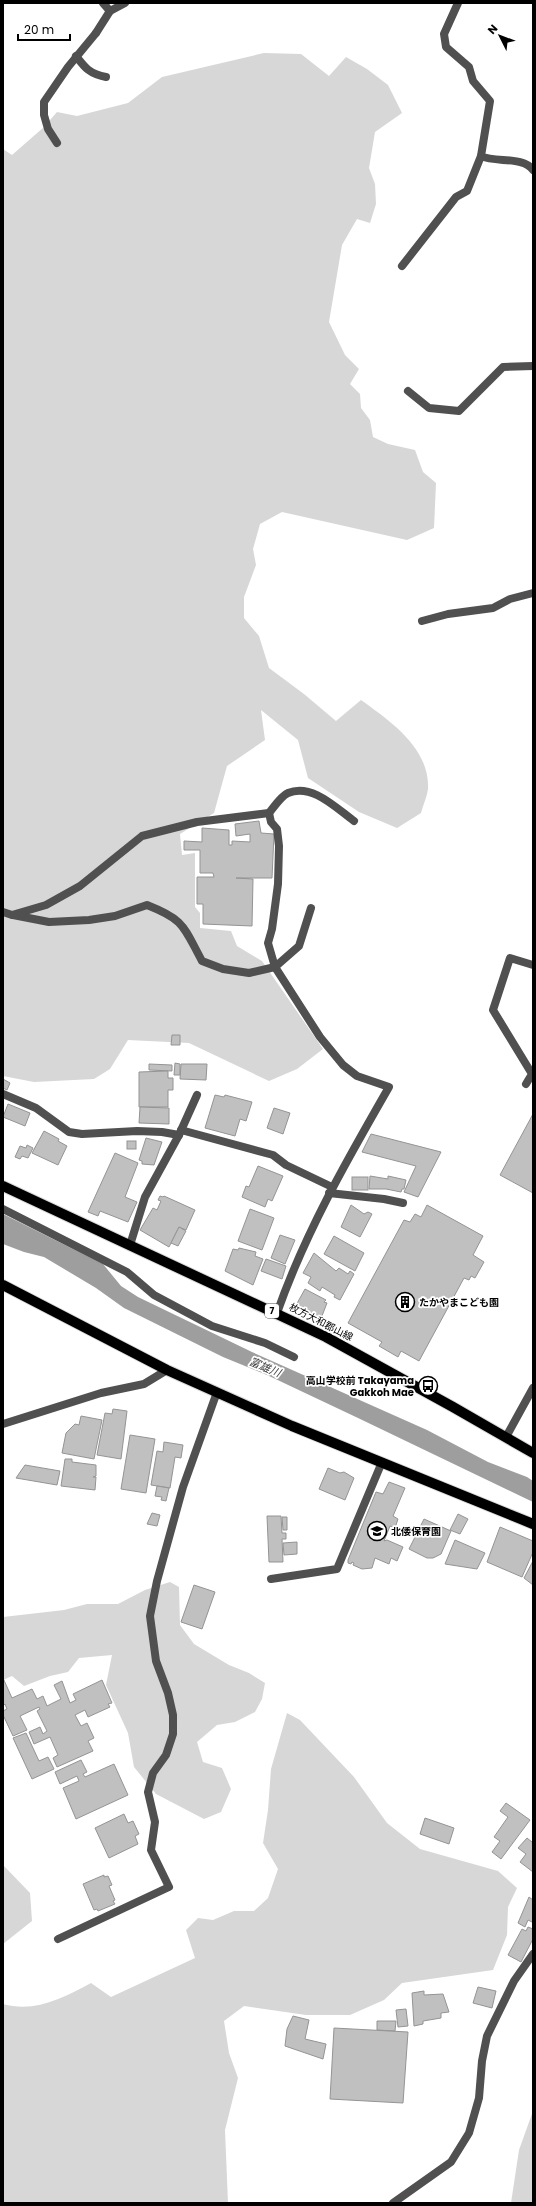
<svg xmlns="http://www.w3.org/2000/svg" width="536" height="2206" font-family="Poppins,'Noto Sans JP',sans-serif">
<rect width="100%" height="100%" fill="#fff"/>
<g fill="#d7d7d7">
<path d="M264 53 301 54 329 76 346 57 367 69 388 85 402 113 375 132 369 168 375 184 376 204 370 223 357 219 342 245 329 322 345 355 359 369 350 384 360 394 361 408 370 420 373 437 388 444 415 450 423 472 436 483 434 528 407 540 282 512 260 524 253 549 256 565 244 597V618L259 636 269 668 304 694 336 721 361 700C390 721 430 748 428 789 427 797 423 805 421 813L397 828 359 812 308 778 298 740 261 710 265 740 227 766 214 813 180 834 182 855 195 853V907L200 913V928L231 931 237 946 262 961 323 1049 297 1069 269 1081 189 1043 128 1040 110 1069 94 1079 34 1082 3 1076V149L12 155 44 127 57 112 77 116 128 103 162 77Z"/>
<polygon points="170,1582 179,1587 180,1625 194,1644 229,1665 249,1673 265,1683 262,1699 255,1712 235,1722 217,1725 197,1742 203,1762 222,1768 231,1789 221,1812 204,1819 156,1794 134,1767 128,1733 106,1685 112,1655 79,1658 68,1672 50,1676 24,1686 12,1676 3,1680 3,1617 64,1610 87,1604 118,1604 145,1590"/>
<path d="M287 1713 300 1720 354 1777 387 1823 420 1849 498 1871 517 1888 508 1907 507 1935 493 1970 402 1983 384 2000 350 2015H306L244 2006 224 2021 229 2053 238 2078 225 2130 228 2203H3V2004C35 2013 63 1998 91 1983L111 1997 195 1958 186 1930 198 1918 213 1920 234 1911H254L268 1898 278 1869 263 1843 268 1810 271 1769Z"/>
<polygon points="3,1865 30,1893 32,1921 3,1944"/>
<polygon points="533,2111 533,2203 511,2203 519,2150"/>
</g>
<polygon fill="#9e9e9e" points="3,1214 103,1264 121,1286 138,1297 252,1352 427,1430 488,1462 527,1477 533,1481 533,1502 358,1418 267,1375 223,1357 124,1308 96,1288 44,1257 24,1252 3,1244"/>
<g fill="#c0c0c0" stroke="#949494">
<polygon points="259,821 261,833 274,834 272,878 236,878 253,879 252,926 203,924 203,904 197,904 197,877 214,877 213,873 200,873 200,850 184,850 184,841 202,842 202,828 229,830 229,845 232,845 232,841 250,842 250,834 236,836 235,824"/>
<polygon points="172,1035 180,1035 180,1045 171,1045"/>
<polygon points="175,1063 180,1064 180,1075 174,1075"/>
<polygon points="149,1064 172,1065 172,1071 149,1070"/>
<polygon points="181,1064 207,1064 206,1080 180,1079"/>
<polygon points="168,1071 168,1078 173,1078 173,1090 168,1090 168,1107 139,1107 139,1072"/>
<polygon points="3,1079 10,1083 7,1090 3,1088"/>
<polygon points="215,1095 224,1097 225,1095 252,1102 246,1121 240,1119 235,1136 205,1128"/>
<polygon points="8,1104 30,1113 25,1126 3,1117"/>
<polygon points="140,1107 169,1108 169,1124 139,1123"/>
<polygon points="274,1108 290,1113 283,1134 267,1128"/>
<polygon points="533,1114 533,1193 500,1175"/>
<polygon points="44,1131 59,1139 58,1141 67,1146 58,1165 32,1153"/>
<polygon points="371,1134 441,1152 418,1197 404,1192 416,1166 362,1152"/>
<polygon points="146,1138 162,1142 154,1165 142,1164 142,1161 139,1160"/>
<rect x="127" y="1141" width="9" height="8"/>
<polygon points="27,1145 33,1148 28,1158 22,1156 20,1159 15,1157 20,1146 26,1148"/>
<polygon points="115,1153 138,1163 125,1197 137,1202 128,1222 100,1211 98,1216 88,1212"/>
<polygon points="258,1166 283,1176 272,1201 268,1199 265,1207 242,1197 246,1186 249,1187"/>
<polygon points="370,1176 388,1179 388,1176 406,1180 404,1189 402,1189 401,1192 386,1189 369,1189"/>
<rect x="352" y="1177" width="16" height="13"/>
<polygon points="160,1196 163,1197 164,1196 195,1210 186,1230 179,1227 169,1247 140,1230 153,1208 157,1210 161,1201 158,1200"/>
<polygon points="351,1205 364,1214 368,1212 372,1214 360,1237 341,1227"/>
<polygon points="427,1205 483,1236 473,1255 484,1262 475,1278 471,1276 469,1280 464,1278 419,1361 401,1351 398,1357 379,1346 382,1342 348,1323 404,1220 410,1222 415,1214 421,1217"/>
<polygon points="250,1209 274,1218 262,1250 238,1241"/>
<polygon points="179,1227 186,1231 178,1246 171,1243"/>
<polygon points="280,1235 295,1240 285,1264 271,1258"/>
<polygon points="334,1236 364,1253 355,1271 324,1254"/>
<polygon points="239,1248 256,1252 255,1256 263,1259 253,1285 225,1271 233,1249 238,1250"/>
<polygon points="314,1253 336,1271 339,1268 348,1274 350,1271 354,1274 340,1300 334,1297 335,1295 322,1287 320,1291 308,1283 311,1277 303,1273"/>
<polygon points="266,1259 286,1266 282,1279 261,1271"/>
<polygon points="305,1289 326,1300 324,1302 327,1303 320,1321 295,1307"/>
<polygon points="113,1409 127,1411 121,1459 97,1455 105,1413 112,1414"/>
<polygon points="81,1416 102,1420 94,1459 62,1453 66,1433 75,1424 79,1425"/>
<polygon points="130,1435 155,1439 146,1493 121,1489"/>
<polygon points="164,1442 183,1445 181,1458 175,1457 170,1488 151,1485 157,1451 163,1452"/>
<polygon points="65,1459 72,1459 72,1462 96,1465 96,1476 93,1477 96,1477 95,1490 61,1486"/>
<polygon points="25,1465 60,1471 57,1485 16,1478"/>
<polygon points="328,1468 340,1473 344,1472 354,1478 345,1500 319,1489"/>
<polygon points="389,1482 405,1488 393,1516 398,1519 395,1528 390,1526 384,1541 387,1540 403,1547 397,1561 391,1558 389,1564 375,1558 372,1568 362,1569 353,1565 354,1563 352,1562 351,1564 348,1563 348,1560 376,1492 383,1494"/>
<polygon points="157,1486 169,1488 166,1501 161,1500 162,1497 155,1496"/>
<polygon points="152,1513 160,1515 157,1526 147,1524"/>
<polygon points="458,1514 468,1519 460,1534 450,1530"/>
<polygon points="267,1516 281,1516 282,1533 286,1533 286,1539 282,1539 283,1562 269,1562"/>
<polygon points="282,1517 287,1517 287,1530 283,1530"/>
<polygon points="424,1519 451,1531 441,1554 433,1558 427,1558 409,1549"/>
<polygon points="500,1527 533,1541 533,1552 522,1577 487,1562"/>
<polygon points="455,1540 485,1553 477,1569 445,1564"/>
<polygon points="297,1542 297,1554 284,1555 283,1543"/>
<polygon points="533,1561 533,1585 524,1578"/>
<polygon points="194,1585 215,1592 202,1629 181,1622"/>
<polygon points="3,1678 12,1698 32,1689 37,1699 43,1696 47,1706 61,1699 54,1685 62,1681 70,1703 76,1700 73,1694 102,1680 112,1703 108,1704 110,1707 88,1717 85,1710 75,1715 81,1726 87,1723 94,1738 88,1741 93,1751 57,1767 53,1758 58,1755 50,1737 34,1744 29,1732 40,1727 43,1734 47,1731 37,1711 40,1709 39,1707 20,1716 27,1730 13,1736 3,1715 3,1711 7,1709 5,1704 3,1706"/>
<polygon points="26,1733 39,1761 48,1757 54,1769 32,1779 13,1738"/>
<polygon points="81,1760 87,1772 83,1774 85,1777 114,1764 128,1795 76,1819 63,1788 79,1781 77,1776 60,1784 55,1772"/>
<polygon points="506,1803 530,1820 501,1859 492,1852 500,1841 494,1837 508,1817 500,1811"/>
<polygon points="124,1814 128,1823 133,1821 139,1834 135,1836 138,1844 109,1858 95,1828"/>
<polygon points="425,1818 454,1828 449,1844 420,1834"/>
<polygon points="527,1838 532,1842 533,1841 533,1872 520,1862 526,1854 518,1848"/>
<polygon points="104,1875 104,1877 108,1876 112,1885 109,1886 115,1900 113,1901 115,1904 98,1911 97,1909 94,1910 83,1884"/>
<polygon points="529,1897 533,1900 533,1919 532,1922 528,1920 525,1927 518,1923"/>
<polygon points="528,1927 533,1929 533,1939 521,1962 508,1955 522,1929 526,1931"/>
<polygon points="478,1987 496,1991 492,2008 473,2003"/>
<polygon points="424,1991 424,1995 443,1994 449,2012 441,2013 441,2018 423,2021 423,2024 414,2026 412,1993"/>
<polygon points="406,2009 408,2026 398,2027 396,2010"/>
<polygon points="293,2016 309,2020 305,2039 326,2044 323,2059 285,2046 287,2029"/>
<polygon points="377,2021 396,2021 395,2031 377,2030"/>
<polygon points="334,2028 408,2032 403,2103 330,2099"/>
</g>
<g fill="none" stroke-linecap="round" stroke-linejoin="round">
<g stroke="#dbdbdb" stroke-width="12">
<g id="primary">
<polyline points="3,1186 326,1337 453,1407 533,1453"/>
<polyline points="3,1285 167,1370 292,1426 533,1524"/>
</g>
</g>
<g stroke="#505050" stroke-width="8">
<polyline points="103,3 110,11"/>
<path d="M76 56C85 68 90 74 106 77"/>
<polyline points="57,143 48,129 44,115 44,102 68,67 96,33"/>
<path d="M269 813C274 807 281 796 288 793 312 783 336 808 354 821"/>
<polyline points="526,1084 532,1074 493,1010 510,958 533,965"/>
<polyline points="329,1193 384,1199 403,1203"/>
<polyline points="3,1209 127,1272 154,1295 212,1326 265,1343 294,1357"/>
<polyline points="271,1579 337,1569 382,1462"/>
</g>
<g stroke="#505050" stroke-width="8">
<path d="M458 3 444 34 446 47 469 67 473 81 490 101 481 156C496 163 523 156 533 170"/>
<polyline points="96,33 110,11 125,3"/>
<polyline points="402,266 456,197 467,191 481,156"/>
<polyline points="408,391 429,408 459,411 503,367 533,366"/>
<polyline points="422,621 448,614 493,608 510,599 533,593"/>
<path d="M3 912 12 915 46 905 80 886 142 836 197 822 269 813 271 822 277 829 279 846 278 884 272 929 268 943 275 967 320 1037 343 1065 357 1076 389 1087C347 1160 305 1233 277 1313"/>
<path d="M13 915 49 922 89 920 115 916 147 905C185 920 183 926 202 961L223 969 249 973 275 967 299 946 311 908"/>
<polyline points="3,1094 36,1108 69,1132 82,1134 137,1131 162,1132 179,1135"/>
<polyline points="181,1130 273,1155 286,1165 332,1187"/>
<polyline points="130,1245 145,1197 179,1135 197,1095"/>
<polyline points="3,1424 101,1393 144,1384 167,1370"/>
<polyline points="506,1437 533,1388"/>
<polyline points="58,1939 169,1887 151,1850 155,1822 148,1792 153,1773 166,1755 173,1734 173,1715 168,1693 156,1661 150,1616 157,1581 183,1487 217,1392"/>
<polyline points="393,2203 451,2162 469,2133 479,2098 482,2061 487,2036 514,1981 533,1954"/>
</g>
<use href="#primary" stroke="#000" stroke-width="10"/>
</g>
<defs>
<g id="building-ring" transform="scale(1)"><circle r="9.5" fill="#fff" stroke="#000" stroke-width="1.5"/><path d="M-4-6H4V6H1V3H-1V6H-4ZM-2.5-4.3h1.7v1.8h-1.7ZM.8-4.3h1.7v1.8H.8ZM-2.5-1h1.7V.8h-1.7ZM.8-1h1.7V.8H.8Z" fill="#000"/></g>
<g id="bus-ring" transform="scale(1)"><circle r="9.5" fill="#fff" stroke="#000" stroke-width="1.5"/><path d="M-5-6H5V4H4V6H2V4H-2V6H-4V4H-5ZM-3.5-4V0h7V-4ZM-3.5 1.2v1.5H-2V1.2ZM2 1.2v1.5H3.5V1.2Z" fill="#000"/></g>
<g id="school-ring" transform="scale(1)"><circle r="9.5" fill="#fff" stroke="#000" stroke-width="1.5"/><path d="M0-5L7-2L0 1L-7-2ZM-4 1L0 2.5L4 1V4Q0 6-4 4Z" fill="#000"/></g>
</defs>
<g fill-rule="evenodd">
<use href="#building-ring" x="405" y="1302"/>
<use href="#bus-ring" x="428" y="1386"/>
<use href="#school-ring" x="377" y="1531"/>
</g>
<g text-anchor="middle" dominant-baseline="central" stroke-width="3.5" stroke-linejoin="round" paint-order="stroke">
<rect fill="#fff" stroke="#4c4c4c" stroke-width="1" x="265" y="1304" width="14" height="14" rx="3"/>
<g font-size="9" font-weight="bold" fill="#000">
<text x="272" y="1311">7</text>
</g>
<g font-size="10" font-weight="bold" fill="#000" stroke="#fff" text-anchor="start">
<text x="419" y="1302">たかやまこども園</text>
<text x="414" y="1380" text-anchor="end">高山学校前 Takayama<tspan x="414" dy="12">Gakkoh Mae</tspan></text>
<text x="391" y="1531">北倭保育園</text>
</g>
<g font-size="10" fill="#000" stroke="#fff">
<text transform="translate(321 1322) rotate(27)">枚方大和郡山線</text>
</g>
<g font-size="11" font-style="italic" fill="#3f3f3f" stroke="#fff">
<text transform="translate(265 1367) rotate(23)">富雄川</text>
</g>
</g>
<rect width="536" height="2206" fill="none" stroke="#000000" stroke-width="8"/>
<g transform="translate(500 36) rotate(312)" stroke="#ffffff" stroke-width="3" paint-order="stroke">
<path d="M0-3L7 15L0 10L-7 15Z" fill="#000000"/>
<text y="-6" font-size="11" font-weight="bold" text-anchor="middle" fill="#000000">N</text>
</g>
<path d="M18 34v6h52v-6" fill="none" stroke="#000000" stroke-width="2"/>
<text x="24" y="34" font-size="12" fill="#000000" stroke="#ffffff" stroke-width="3" paint-order="stroke">20 m</text>
</svg>
